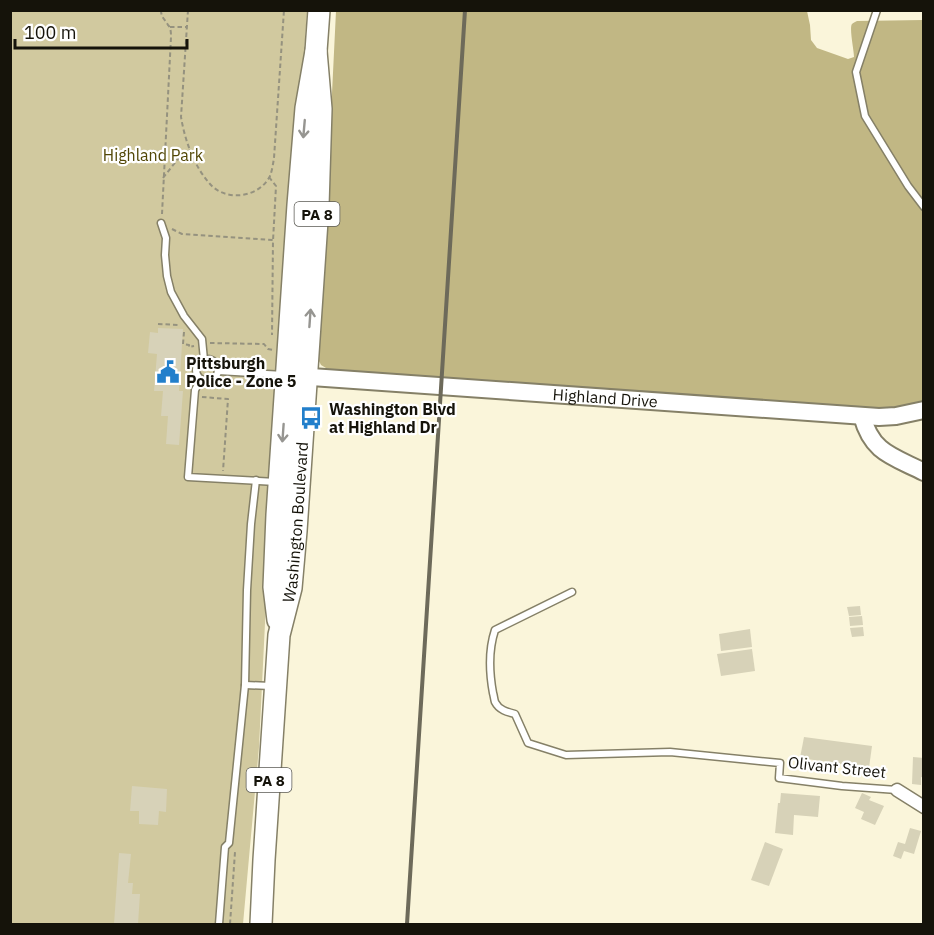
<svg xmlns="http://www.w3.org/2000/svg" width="934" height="935" font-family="'IBM Plex Sans',sans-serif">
<rect width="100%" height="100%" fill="#faf5da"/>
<polygon fill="#d1c99f" points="10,11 307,11 268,561 259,747 243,924 11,924"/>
<path fill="#c1b784" d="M336 11H807L810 25 811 40 817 48 848 59 854 57C854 50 849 28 852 24 853 23 855 22 857 21L923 20V401L894 407H855L331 371 321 365 319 361Z"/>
<g fill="#d7d2b8">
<polygon points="158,328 183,329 179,391 183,391 179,445 166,444 168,416 161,416 163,391 154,391 157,354 148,353 150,332 158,333"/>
<polygon points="860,606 861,615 849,616 847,607"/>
<polygon points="862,616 863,625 850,626 849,617"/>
<polygon points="863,627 864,636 852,637 850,628"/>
<polygon points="750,629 752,647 721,651 719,634"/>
<polygon points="752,649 755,671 721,676 717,654"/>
<polygon points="804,737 872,746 869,768 800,758"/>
<polygon points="913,757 924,758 924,778 921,777 921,785 912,784"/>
<polygon points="132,786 167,789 166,812 159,811 158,825 139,824 139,811 130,811"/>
<polygon points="781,793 820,796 818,817 794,815 793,835 775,833 778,803 780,803"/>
<polygon points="862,793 871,797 869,800 884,806 875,825 861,819 864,812 855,808"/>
<polygon points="910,828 921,831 914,854 904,851 901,859 893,856 898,842 905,844"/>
<polygon points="765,842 783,849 769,886 751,880"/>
<polygon points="119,853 131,854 128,883 133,883 132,894 140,894 138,924 114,924"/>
</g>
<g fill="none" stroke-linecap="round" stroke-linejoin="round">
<g stroke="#858067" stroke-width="9">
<g id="service">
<polyline points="877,10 856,72 865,116 908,186 924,207"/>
<polyline points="161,223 166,238 165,255 167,276 171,292 184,316 202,339 204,360"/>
<circle cx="207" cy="370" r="11"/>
<polyline points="218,371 284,375"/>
<polyline points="201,379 195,390 188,477 276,482"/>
<path d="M572 592 495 630C488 651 489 671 493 693 494 696 494 699 495 702 499 710 507 712 515 714L528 743 566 755 670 752 780 763 779 778 842 786 897 790"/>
<polyline points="245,685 271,686"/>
<polyline points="219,924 225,847 229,843 245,685 247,590 251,524 256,480"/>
</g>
</g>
<g stroke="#858067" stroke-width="15">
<polyline id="minor" points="897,790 924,807"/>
</g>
<g stroke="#858067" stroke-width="20">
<g id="tertiary">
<path id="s1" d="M297 376 879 417 896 416 924 410"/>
<path d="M862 416C872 453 892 456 924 472"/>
</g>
</g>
<g stroke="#858067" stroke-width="24">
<g id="trunk">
<polyline points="278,620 274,587 277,515 298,205 306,108 316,51 319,10"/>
<path id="s2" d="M261 924 264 860 279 635 291 588 296 531 318 206 321 109 316 51"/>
</g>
</g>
<g stroke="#95927f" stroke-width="2" stroke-dasharray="4.5 3" stroke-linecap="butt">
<path d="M161 10C161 18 165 19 168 25 171 28 171 33 171 37L162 214"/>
<path d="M188 10 181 117C185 141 194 166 210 184 226 202 259 198 270 176 272 171 273 164 274 158L284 10"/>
<polyline points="170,27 187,27"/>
<polyline points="269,177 276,186 273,241"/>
<polyline points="163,178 177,160 190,150"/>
<polyline points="172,229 182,234 273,240 272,335"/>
<polyline points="158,324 180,325"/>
<polyline points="184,332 183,344 189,345 189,347 194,346"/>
<polyline points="210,343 264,344 268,349 274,350"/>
<polyline points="202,397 228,399 223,471"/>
<polyline points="230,924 235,852 234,850"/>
</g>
<use href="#service" stroke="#fff" stroke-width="6"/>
<use href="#minor" stroke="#fff" stroke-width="12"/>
<use href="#tertiary" stroke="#fff" stroke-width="16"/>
<use href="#trunk" stroke="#fff" stroke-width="21"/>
<polyline stroke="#6d6a5a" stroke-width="4" points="407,924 465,10"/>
</g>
<defs><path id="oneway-shaft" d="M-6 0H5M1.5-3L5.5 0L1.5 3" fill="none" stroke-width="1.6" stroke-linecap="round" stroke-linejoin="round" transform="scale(1.5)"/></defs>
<g stroke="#969591">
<use href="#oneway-shaft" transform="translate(304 129) rotate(95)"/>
<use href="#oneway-shaft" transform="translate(310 318) rotate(-86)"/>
<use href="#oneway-shaft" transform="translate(283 433) rotate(94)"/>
</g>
<defs>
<g id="civic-bare" transform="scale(1.8)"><path d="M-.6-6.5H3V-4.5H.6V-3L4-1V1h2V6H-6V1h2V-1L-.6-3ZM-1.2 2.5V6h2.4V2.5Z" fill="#227fcb" stroke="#fff" stroke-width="2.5" paint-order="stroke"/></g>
<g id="bus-bare" transform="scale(1.8)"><path d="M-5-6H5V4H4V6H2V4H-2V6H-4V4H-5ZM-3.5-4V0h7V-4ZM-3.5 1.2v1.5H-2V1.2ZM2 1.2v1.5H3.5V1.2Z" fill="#227fcb" stroke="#fff" stroke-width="2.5" paint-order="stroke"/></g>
</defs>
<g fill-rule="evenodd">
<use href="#civic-bare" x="168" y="372"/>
<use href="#bus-bare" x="311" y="418"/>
</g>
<g text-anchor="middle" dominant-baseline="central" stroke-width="4.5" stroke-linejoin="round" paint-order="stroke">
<g fill="#fff" stroke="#5b5a54" stroke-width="1.5">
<rect x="294.5" y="202" width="45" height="24" rx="4.5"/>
<rect x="246.5" y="768" width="45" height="24" rx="4.5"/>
</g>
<g font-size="15" font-weight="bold" fill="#15130a">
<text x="317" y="214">PA 8</text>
<text x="269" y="780">PA 8</text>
</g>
<g font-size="16" fill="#514605" stroke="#fff">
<text x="153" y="155">Highland Park</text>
</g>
<g font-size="16" font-weight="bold" fill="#15130a" stroke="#fff" text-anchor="start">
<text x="186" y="363">Pittsburgh<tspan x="186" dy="18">Police - Zone 5</tspan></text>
<text x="329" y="409">Washington Blvd<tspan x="329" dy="18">at Highland Dr</tspan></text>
</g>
<g font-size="16" fill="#15130a" stroke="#fff">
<text stroke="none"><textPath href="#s1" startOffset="309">Highland Drive</textPath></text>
<text stroke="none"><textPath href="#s2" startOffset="404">Washington Boulevard</textPath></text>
<text transform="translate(837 767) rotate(6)">Olivant Street</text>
</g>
</g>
<rect width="934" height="935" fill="none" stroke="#15130a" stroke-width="24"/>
<path d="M15 39v9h172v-9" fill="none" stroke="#15130a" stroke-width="3"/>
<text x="24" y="39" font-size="18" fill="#15130a" stroke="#ffffff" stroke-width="4.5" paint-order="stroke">100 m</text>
</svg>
